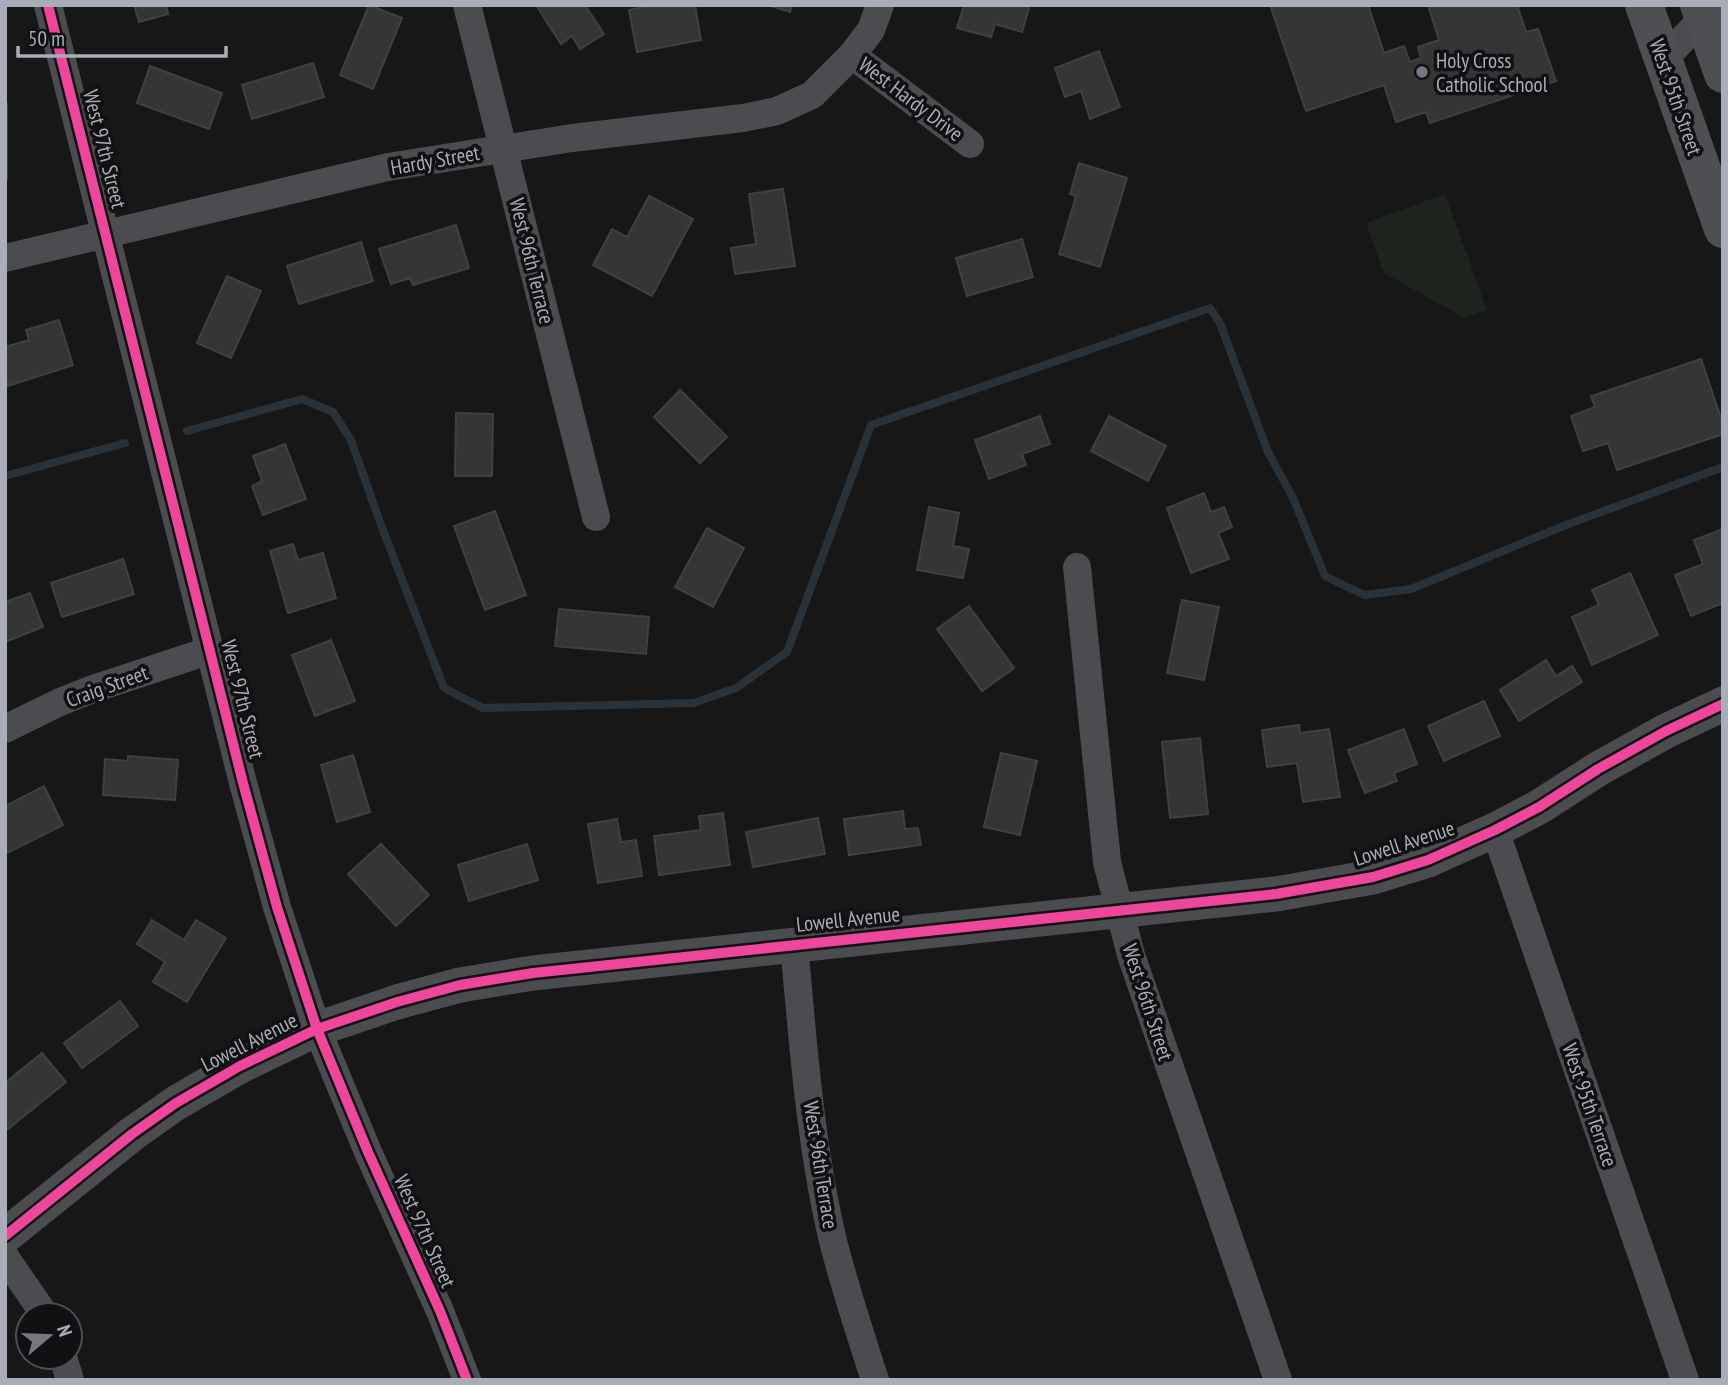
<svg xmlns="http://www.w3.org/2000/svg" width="1728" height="1385" font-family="'PT Sans Narrow',sans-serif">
<rect width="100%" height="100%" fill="#171717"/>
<polygon fill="#1d241e" points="1445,194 1487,310 1464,318 1384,273 1366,223"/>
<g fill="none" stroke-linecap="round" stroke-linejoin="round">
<g stroke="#2a3239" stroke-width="8">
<polyline points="187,431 302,399 333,412 351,440 381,525 444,688 483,708 694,703 736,688 787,652 871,425 1210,308 1220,323 1268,452 1293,498 1325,576 1364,595 1411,589 1566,525 1723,467"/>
<polyline points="5,476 125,443"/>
</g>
</g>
<g fill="#353536" stroke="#3f4043" stroke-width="2">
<polygon points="134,5 166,5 168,14 139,22"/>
<polygon points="369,5 402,18 373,89 340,75"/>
<polygon points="536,5 585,5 604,34 580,49 572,36 561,44"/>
<polygon points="652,5 695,5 701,40 637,52 629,10"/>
<polygon points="768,5 792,5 790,12"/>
<polygon points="964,5 1030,5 1022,32 995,24 991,37 957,28"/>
<polygon points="1270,5 1368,5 1384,53 1404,46 1410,62 1421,58 1418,47 1439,40 1428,5 1517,5 1526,32 1538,29 1556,81 1430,123 1426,112 1396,122 1384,85 1306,111"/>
<polygon points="1099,51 1120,107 1090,119 1081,91 1065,97 1055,68"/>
<polygon points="313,63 324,97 252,119 242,85"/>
<polygon points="150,66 222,93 209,129 137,103"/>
<rect x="5" y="104" width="2" height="75"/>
<polygon points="1079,163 1127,178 1100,267 1059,254 1076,196 1070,194"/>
<polygon points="783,189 795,266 735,274 731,248 756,244 749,194"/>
<polygon points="649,196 693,219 652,296 593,265 612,229 627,237"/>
<polygon points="456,225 469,268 413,285 410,278 391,284 379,249"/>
<polygon points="1022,239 1033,277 967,296 956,258"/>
<polygon points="361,242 373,281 299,304 287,266"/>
<polygon points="227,276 261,291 231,358 197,343"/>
<polygon points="59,320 73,365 8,386 5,376 5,347 29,340 26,330"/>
<polygon points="1701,359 1723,424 1723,434 1617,470 1608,443 1583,451 1571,416 1595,407 1591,396"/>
<polygon points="680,390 727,437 700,463 654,417"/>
<polygon points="456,413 493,414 492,476 455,476"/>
<polygon points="1040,416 1050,444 1022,454 1026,465 989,479 975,440"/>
<polygon points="1109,416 1166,446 1148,481 1091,451"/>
<polygon points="285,444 306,499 263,515 252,486 262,481 253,456"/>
<polygon points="1204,493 1211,512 1224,507 1232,527 1218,533 1229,559 1191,573 1167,508"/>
<polygon points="929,507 959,513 953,546 969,549 963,578 917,570"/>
<polygon points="495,511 526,595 485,610 454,526"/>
<polygon points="707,528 744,548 713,607 675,587"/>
<polygon points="1723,529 1723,603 1691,616 1675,575 1703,564 1694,540"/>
<polygon points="293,544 298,560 323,553 336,598 288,613 270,551"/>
<polygon points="123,559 134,594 62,617 51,583"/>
<polygon points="1630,573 1658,635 1592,665 1572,617 1599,605 1592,590"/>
<polygon points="30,593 43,627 5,642 5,602"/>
<polygon points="1182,600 1219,607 1204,680 1167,673"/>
<polygon points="969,606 1014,668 982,691 937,629"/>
<polygon points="559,609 649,617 646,654 555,646"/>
<polygon points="331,640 355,701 315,716 292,655"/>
<polygon points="1546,660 1556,676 1572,666 1582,682 1519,721 1500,690"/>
<polygon points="1484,701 1500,736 1444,761 1428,726"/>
<polygon points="1299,725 1300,733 1329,729 1340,797 1303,802 1297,763 1267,767 1262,730"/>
<polygon points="1404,729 1417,764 1394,773 1397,781 1365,793 1348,750"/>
<polygon points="1200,738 1208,814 1170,818 1162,742"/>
<polygon points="1001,753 1037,761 1020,835 984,827"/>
<polygon points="353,755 370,812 337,822 321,765"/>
<polygon points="128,756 178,760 175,800 103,795 105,759 128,761"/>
<polygon points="44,786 63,825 5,854 5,806"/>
<polygon points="903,811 905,829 918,828 921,845 849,855 844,819"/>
<polygon points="723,813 730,865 659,875 654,836 701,830 699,816"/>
<polygon points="818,818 825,854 753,867 746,832"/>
<polygon points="617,819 621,842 636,840 642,876 598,883 588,824"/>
<polygon points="381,844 429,895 396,926 348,874"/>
<polygon points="527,844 538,880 469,901 458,865"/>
<polygon points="152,920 184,940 196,920 226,938 187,1002 153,982 165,962 137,944"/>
<polygon points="120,1001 138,1026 82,1068 64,1043"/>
<polygon points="42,1053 66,1082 8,1129 5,1125 5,1083"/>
</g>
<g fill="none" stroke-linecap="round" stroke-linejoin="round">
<g stroke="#4b4c50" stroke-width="28">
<polyline points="48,5 243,783 277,907 317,1029 368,1152 440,1311 467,1380"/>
<polyline points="467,5 596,517"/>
<polyline points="852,55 970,144"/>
<polyline points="1663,60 1704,17 1723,11"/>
<polyline points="5,258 388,167 572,138 743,118 777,111 812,95 852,55 871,30 880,5"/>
<polyline points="1077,567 1107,862 1131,955 1278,1380"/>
<polyline points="5,729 60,702 93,689 211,650"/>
<polyline points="1495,830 1685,1380"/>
<path d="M794 944C803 1043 810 1144 833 1241 845 1288 860 1334 875 1380"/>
<polyline points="5,1257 45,1315"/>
<polyline points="63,1357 70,1380"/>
</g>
<polyline stroke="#4b4c50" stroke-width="35" points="5,1236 132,1134 176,1103 240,1066 317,1029 397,1002 460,985 533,973 1276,894 1373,877 1428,860 1495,830 1539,807 1598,769 1666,731 1723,704"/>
<g stroke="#4d4f52" stroke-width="38">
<polyline points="1644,5 1723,229"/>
<polyline points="1699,5 1723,74"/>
</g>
<g stroke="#111113" stroke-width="15">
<g id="cycleway">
<polyline points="48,5 243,783 277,907 317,1029 368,1152 440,1311 467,1380"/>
<polyline points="5,1236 132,1134 176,1103 240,1066 317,1029 397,1002 460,985 533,973 1276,894 1373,877 1428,860 1495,830 1539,807 1598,769 1666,731 1723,704"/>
</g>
</g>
<use href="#cycleway" stroke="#ed469a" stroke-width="10"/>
</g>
<circle fill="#757880" stroke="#111113" stroke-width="2.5" cx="1422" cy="72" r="7"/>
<g text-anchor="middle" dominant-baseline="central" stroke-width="7" stroke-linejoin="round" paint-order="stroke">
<g font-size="21" fill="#a8adb8" stroke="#111113" text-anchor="start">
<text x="1436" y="60">Holy Cross<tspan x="1436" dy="24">Catholic School</tspan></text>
</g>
<g font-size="21" fill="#a8adb8" stroke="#111113">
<text transform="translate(1676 97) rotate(71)">West 95th Street</text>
<text transform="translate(911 99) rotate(37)">West Hardy Drive</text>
<text transform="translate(105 149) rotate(76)">West 97th Street</text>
<text transform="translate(435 160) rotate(-10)">Hardy Street</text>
<text transform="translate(532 261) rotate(76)">West 96th Terrace</text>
<text transform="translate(107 686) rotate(-20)">Craig Street</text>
<text transform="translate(243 699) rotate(76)">West 97th Street</text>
<text transform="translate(1404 843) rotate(-18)">Lowell Avenue</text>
<text transform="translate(848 919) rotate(-6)">Lowell Avenue</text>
<text transform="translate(1148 1002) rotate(72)">West 96th Street</text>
<text transform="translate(249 1042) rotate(-27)">Lowell Avenue</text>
<text transform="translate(1590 1105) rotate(71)">West 95th Terrace</text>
<text transform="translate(821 1165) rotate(81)">West 96th Terrace</text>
<text transform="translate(425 1231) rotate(66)">West 97th Street</text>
</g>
</g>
<rect width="1728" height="1385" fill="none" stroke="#a8adb8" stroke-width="14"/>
<g transform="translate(49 1336) rotate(71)"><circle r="33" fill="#111113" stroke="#4d4f55" stroke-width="2"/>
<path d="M0-5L12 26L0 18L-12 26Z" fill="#757880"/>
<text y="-10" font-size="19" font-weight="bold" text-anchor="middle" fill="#a8adb8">N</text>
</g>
<path d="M18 46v10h208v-10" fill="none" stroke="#a8adb8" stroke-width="3.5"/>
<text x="28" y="46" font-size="21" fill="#a8adb8" stroke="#111113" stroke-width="5" paint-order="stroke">50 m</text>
</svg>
